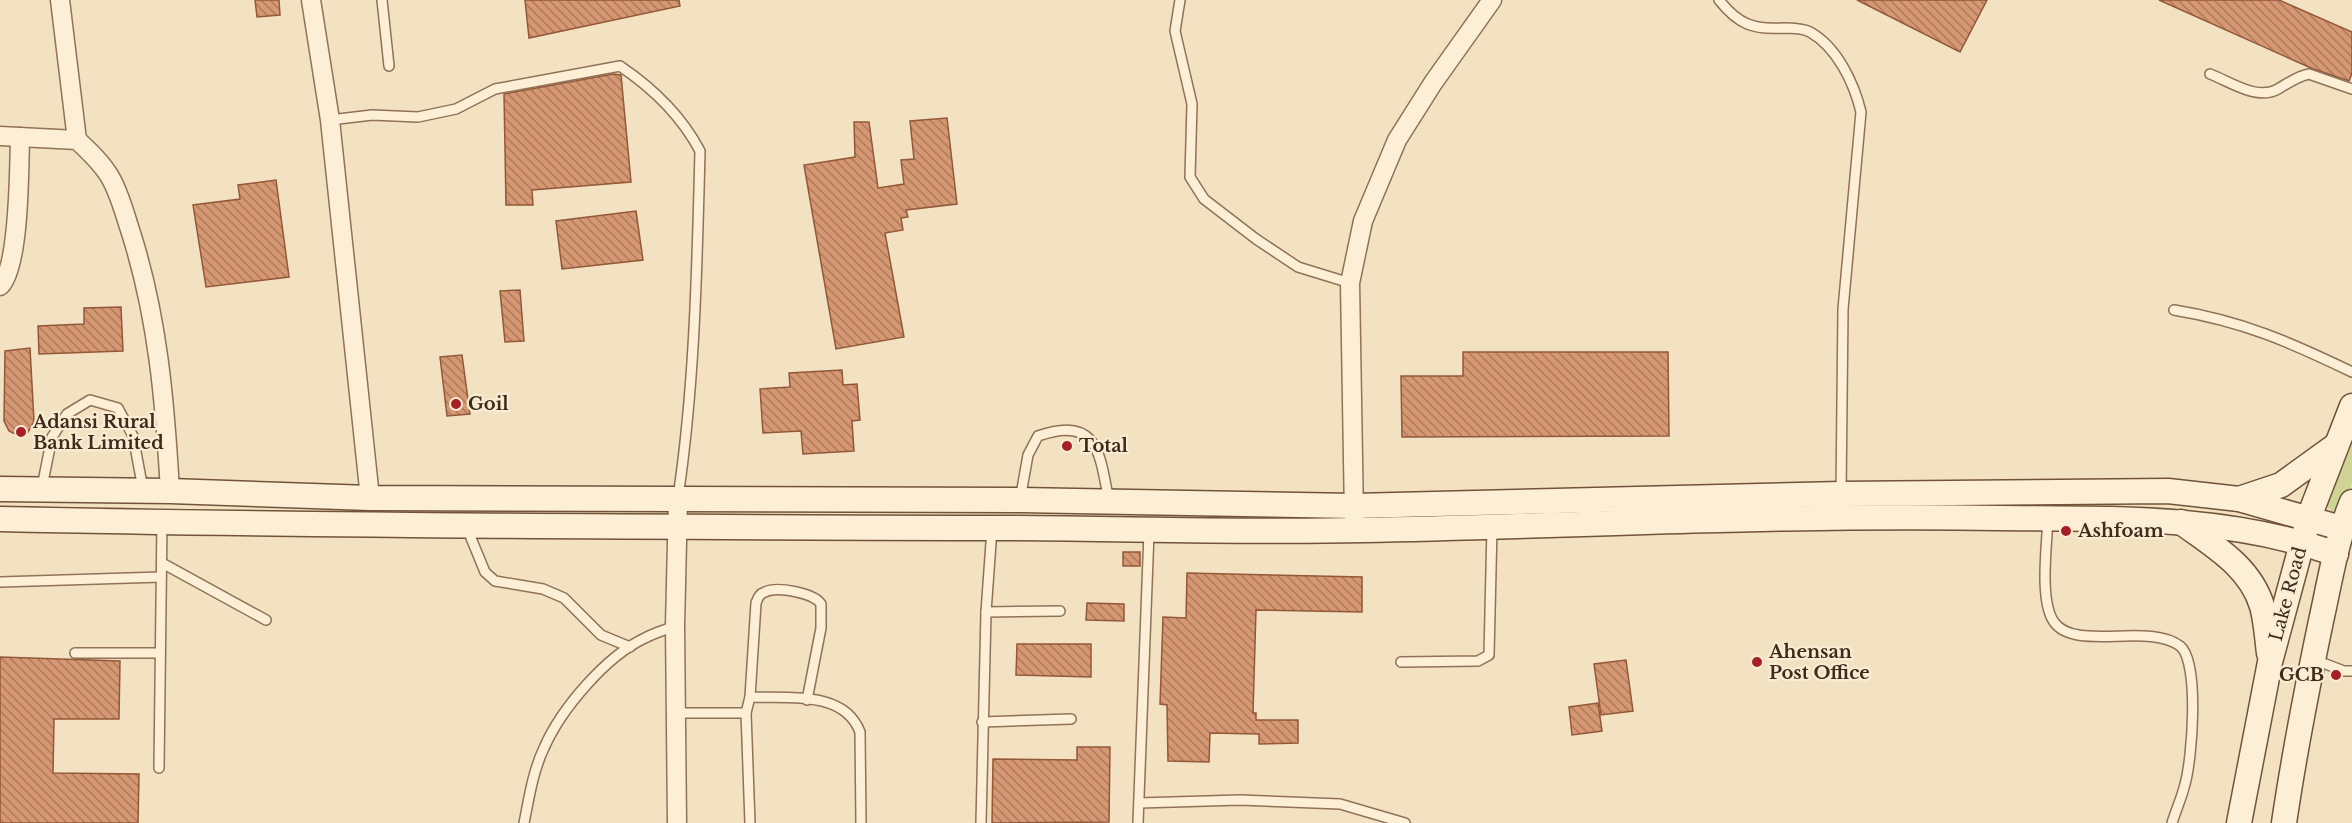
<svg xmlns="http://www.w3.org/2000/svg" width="2352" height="823" font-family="'Libre Baskerville',serif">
<defs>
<pattern id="building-back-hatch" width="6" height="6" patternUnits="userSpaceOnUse" patternTransform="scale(1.5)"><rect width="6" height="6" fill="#d69773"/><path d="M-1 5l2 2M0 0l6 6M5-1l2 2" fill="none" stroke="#af7b5e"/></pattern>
</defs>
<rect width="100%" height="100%" fill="#f3e2c2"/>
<polygon fill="#cfd394" points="2352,434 2352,483 2345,505 2333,512 2323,503"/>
<g fill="url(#building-back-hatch)" stroke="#925839" stroke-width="1.5">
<polygon points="255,0 279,0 280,15 257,17"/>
<polygon points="525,0 679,0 680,6 529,38"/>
<polygon points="1857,0 1987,0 1960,52"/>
<polygon points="2159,0 2279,0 2352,32 2352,73 2349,81 2311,68"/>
<polygon points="613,74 621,75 631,182 532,190 533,205 506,205 504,94"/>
<polygon points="947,118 957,204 906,210 908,217 901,218 903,230 885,233 904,337 836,349 804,165 855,157 854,122 869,122 878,188 904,184 901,160 914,159 910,121"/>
<polygon points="276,180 289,277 206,287 193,205 240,199 238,185"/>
<polygon points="636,211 643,260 562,269 556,221"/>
<polygon points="520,290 524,341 505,342 500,291"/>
<polygon points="121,307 123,351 39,354 38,326 84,324 84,308"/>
<polygon points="30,348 34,421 28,432 17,435 9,431 4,421 5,351"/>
<polygon points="1463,352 1668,352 1669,436 1402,437 1401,376 1463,376"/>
<polygon points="462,355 470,414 447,416 440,357"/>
<polygon points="842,370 843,385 857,384 860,420 852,421 854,451 803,454 801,431 763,433 760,389 790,387 789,373"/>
<rect x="1123" y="552" width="17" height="14"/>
<polygon points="1187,573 1362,577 1362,612 1256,610 1253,713 1256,713 1256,720 1298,720 1298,743 1259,744 1259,734 1210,733 1209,762 1168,761 1167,705 1160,704 1163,617 1186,618"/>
<polygon points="1087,603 1124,604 1124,621 1086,620"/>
<polygon points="1017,644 1091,644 1091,677 1016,675"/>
<polygon points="0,657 120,661 119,719 54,719 53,773 139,774 138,823 0,823"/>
<polygon points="1626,660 1633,711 1601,715 1594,664"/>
<polygon points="1598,703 1602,731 1572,735 1569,707"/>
<polygon points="1077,747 1110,747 1109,822 992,823 993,759 1077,760"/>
</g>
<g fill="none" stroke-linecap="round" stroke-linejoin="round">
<g stroke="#8f7257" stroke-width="12">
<g id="service">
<polyline points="382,0 389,66"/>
<polyline points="1180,0 1175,31 1192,104 1190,177 1204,199 1256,239 1298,267 1350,283"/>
<path d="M1719 0C1738 24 1753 30 1783 28 1790 28 1803 28 1810 32 1837 47 1854 83 1861 112L1843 309 1841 494"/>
<path d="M2210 74C2231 82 2257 101 2278 89 2288 83 2298 76 2309 74L2352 89"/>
<path d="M330 120 372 115 418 117 456 109 495 89 620 66C654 89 681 115 700 151 697 266 695 383 678 497"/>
<path d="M2174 310C2242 321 2290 342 2352 372"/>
<polyline points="42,487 52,437 67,414 90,400 118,408 133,436 143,489"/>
<path d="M1020 500 1028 455 1038 436C1099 414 1100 456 1109 502"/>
<path d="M2048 518C2047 544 2039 601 2054 622 2075 652 2148 622 2180 646 2200 662 2192 760 2185 784 2182 797 2176 810 2172 823"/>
<polyline points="469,528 471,538 485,572 495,581 543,589 564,598 601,635 630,647"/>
<polyline points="162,563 266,620"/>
<polyline points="0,582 161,577"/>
<polyline points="986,612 1060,611"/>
<polyline points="75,653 160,653"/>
<polyline points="2315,660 2344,671 2352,671"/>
<polyline points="1401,662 1478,661 1489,655 1492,527"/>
<path d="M750 697C789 699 844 690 860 732L861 823"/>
<polyline points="677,713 746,713"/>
<polyline points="982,722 1071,719"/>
<polyline points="159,768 162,522"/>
<polyline points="1139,803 1240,800 1340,804 1405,823"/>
<path d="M524 823C529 798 533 771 544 748 561 709 606 656 645 638 654 633 665 630 675 626"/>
<path d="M750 823 746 713 750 697 756 603C758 598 759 594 765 592 777 586 814 593 821 604V628L807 700"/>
<polyline points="981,823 986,612 992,529"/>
<polyline points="1138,823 1149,532"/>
</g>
</g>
<g stroke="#8f7257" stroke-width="21">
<g id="minor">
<polyline points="60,0 77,140"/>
<polyline points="311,0 330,120 370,498"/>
<path d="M0 136 77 140C89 151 102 163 110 177 120 194 125 215 131 233 158 318 165 403 170 491"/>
<path d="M0 286C20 267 19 167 20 137"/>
<polyline points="1354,517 1350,283 1363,221 1397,140 1433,83 1492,0"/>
<polyline points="677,823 675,626 678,500"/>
</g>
</g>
<g stroke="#71533a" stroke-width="27">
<g id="secondary">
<polyline points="0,489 170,491 370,498 1020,500 1354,506 1841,494 2168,491 2239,499 2341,528"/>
<polyline points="2239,499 2281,485 2335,446"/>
<path d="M0 519C329 526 658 527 988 528 1113 528 1239 533 1364 530 1575 526 1787 514 1999 518 2113 519 2227 515 2336 554"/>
<path d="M2181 522C2212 545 2250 566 2262 606 2266 620 2267 637 2269 653"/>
<polyline points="2239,823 2270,662 2309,517 2352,406"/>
<path d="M2284 823C2294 755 2307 688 2321 621 2330 581 2336 540 2352 502"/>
</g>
</g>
<use href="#service" stroke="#fcefd6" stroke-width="9"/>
<use href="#minor" stroke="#fcefd6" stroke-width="18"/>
<use href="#secondary" stroke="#fcefd6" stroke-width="24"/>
</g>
<g fill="#a61f27" stroke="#f9ecd3" stroke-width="2">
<circle cx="456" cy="404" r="6"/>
<circle cx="21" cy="432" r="6"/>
<circle cx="1067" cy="446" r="6"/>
<circle cx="2066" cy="531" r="6"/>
<circle cx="1757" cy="662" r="6"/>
<circle cx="2336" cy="675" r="6"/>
</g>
<g text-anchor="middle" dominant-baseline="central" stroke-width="4.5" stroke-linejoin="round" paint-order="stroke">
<g font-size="18" font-weight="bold" fill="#3e2b1c" stroke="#f9ecd3" text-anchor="start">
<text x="468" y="404">Goil</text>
<text x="33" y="422">Adansi Rural<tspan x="33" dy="21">Bank Limited</tspan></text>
<text x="1079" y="446">Total</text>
<text x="2078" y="531">Ashfoam</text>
<text x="1769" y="652">Ahensan<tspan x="1769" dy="21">Post Office</tspan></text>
<text x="2324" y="675" text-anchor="end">GCB</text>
</g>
<g font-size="18" fill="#3e2b1c" stroke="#f9ecd3">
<text transform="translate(2288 594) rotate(-75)">Lake Road</text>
</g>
</g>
</svg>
